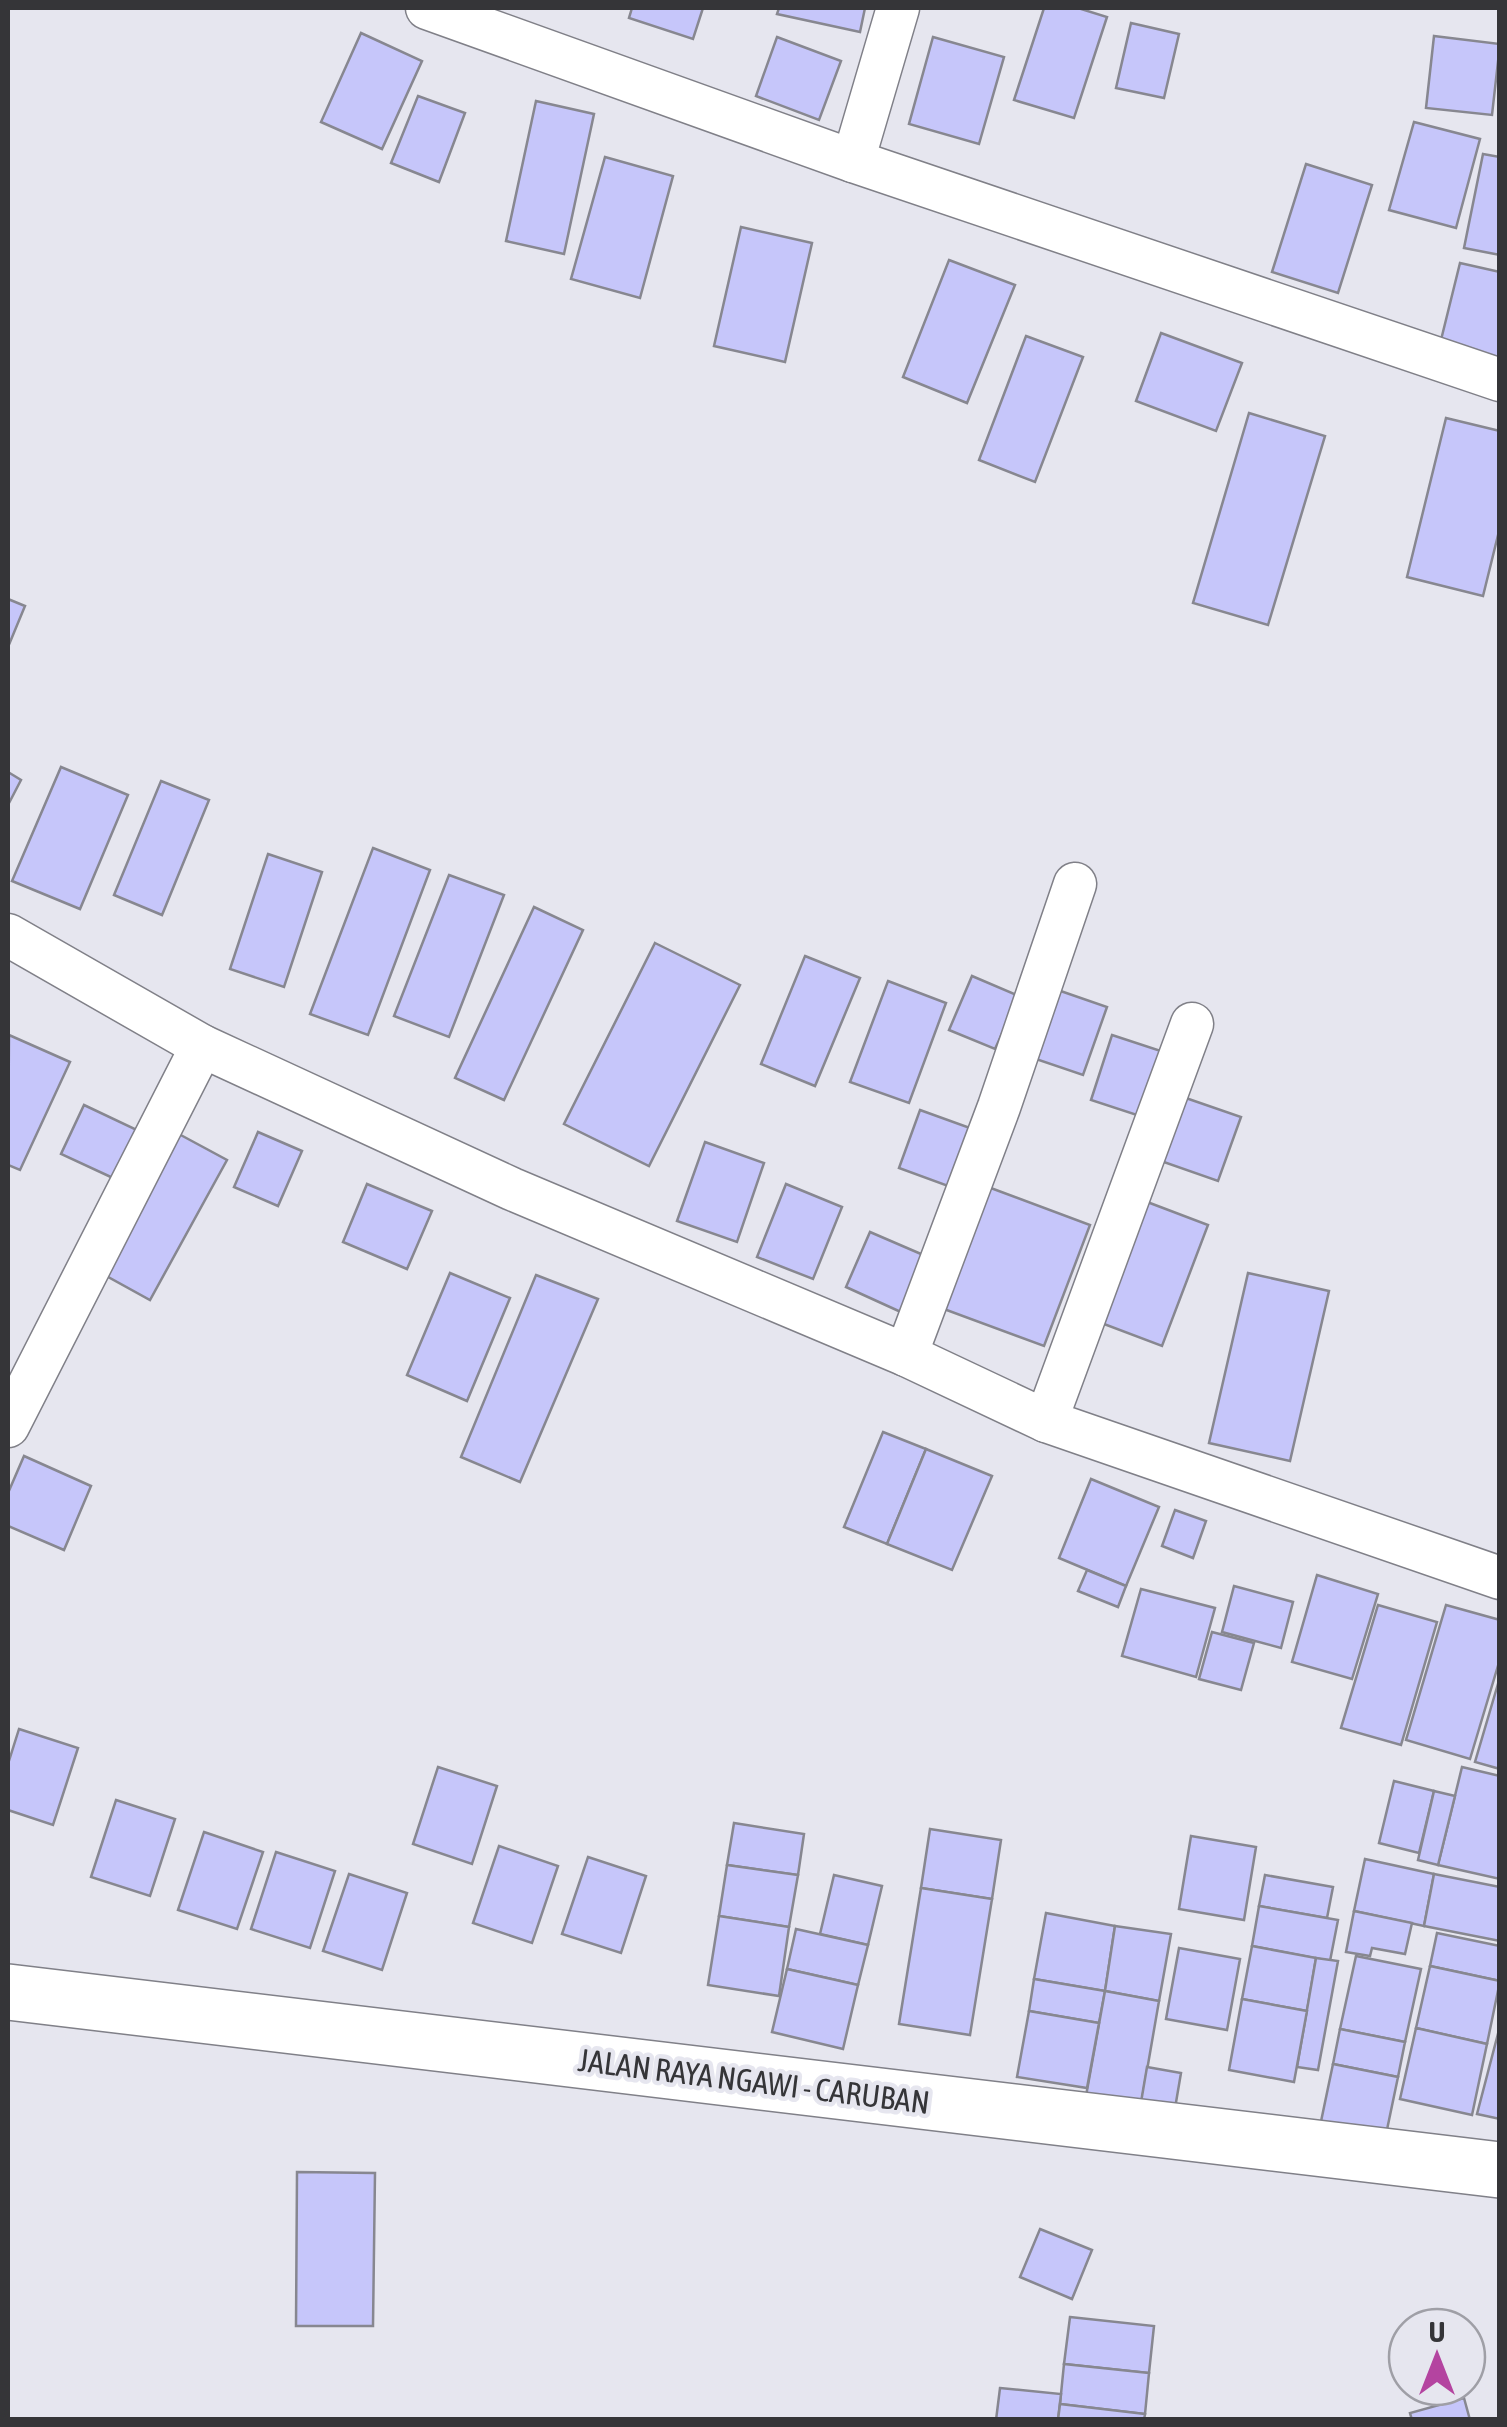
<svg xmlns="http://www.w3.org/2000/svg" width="1507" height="2427" font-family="'Asap Condensed',sans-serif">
<rect width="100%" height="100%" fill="#e6e6ef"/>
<g fill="#c6c6fa" stroke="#878790" stroke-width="2.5">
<polygon points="632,8 703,8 693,39 629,18"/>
<polygon points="779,8 865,8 860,32 777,14"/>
<polygon points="1044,8 1078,8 1107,17 1074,118 1014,100"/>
<polygon points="1131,23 1179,34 1164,98 1116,88"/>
<polygon points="361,33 422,61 382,149 321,122"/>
<polygon points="1434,36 1500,44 1492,115 1426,108"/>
<polygon points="777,37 841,61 819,120 756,96"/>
<polygon points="933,37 1004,57 979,144 909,124"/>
<polygon points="418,96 465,113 439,182 391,163"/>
<polygon points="536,101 594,114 564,254 506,241"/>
<polygon points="1414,122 1480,139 1456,228 1389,210"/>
<polygon points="1483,154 1500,157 1500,255 1464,248"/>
<polygon points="605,157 673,176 640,298 571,279"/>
<polygon points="1306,164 1372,185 1338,293 1272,272"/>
<polygon points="741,227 812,243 785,362 714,346"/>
<polygon points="949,260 1015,285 967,403 903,377"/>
<polygon points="1460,263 1500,272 1500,359 1440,344"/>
<polygon points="1161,333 1242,363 1216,431 1136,401"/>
<polygon points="1026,336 1083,357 1035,482 979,460"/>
<polygon points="1249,413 1325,436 1268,625 1193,603"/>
<polygon points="1446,418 1500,431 1500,527 1483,596 1407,577"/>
<polygon points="8,599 25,606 8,647"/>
<polygon points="61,767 128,795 80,909 12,881"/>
<polygon points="8,772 21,780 8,805"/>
<polygon points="161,781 209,800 162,915 114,895"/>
<polygon points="373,848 430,870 368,1035 310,1014"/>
<polygon points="268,854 322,872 284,987 230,969"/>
<polygon points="449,875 504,895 449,1037 394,1016"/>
<polygon points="534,907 583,930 504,1100 455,1078"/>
<polygon points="655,943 740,985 649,1166 564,1124"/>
<polygon points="805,956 860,978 815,1086 761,1064"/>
<polygon points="972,976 1019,996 995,1049 949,1030"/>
<polygon points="888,981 946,1003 909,1103 850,1082"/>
<polygon points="1049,987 1107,1007 1083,1075 1027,1056"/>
<polygon points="9,1035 70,1062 20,1170 8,1165"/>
<polygon points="1112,1035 1170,1054 1149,1119 1091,1100"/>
<polygon points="1180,1096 1241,1117 1218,1181 1158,1160"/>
<polygon points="84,1105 137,1130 113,1178 61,1154"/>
<polygon points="920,1110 970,1128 948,1186 899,1168"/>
<polygon points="258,1132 302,1151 278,1206 234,1187"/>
<polygon points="177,1133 227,1160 150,1300 101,1273"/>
<polygon points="705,1142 764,1163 737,1242 677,1221"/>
<polygon points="367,1184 432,1211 407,1269 343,1242"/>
<polygon points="786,1184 842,1207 813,1279 757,1257"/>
<polygon points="980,1184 1090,1225 1044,1346 933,1305"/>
<polygon points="1142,1200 1208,1225 1162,1346 1096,1321"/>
<polygon points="870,1232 928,1257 903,1313 846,1287"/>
<polygon points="450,1273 510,1298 467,1401 407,1375"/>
<polygon points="1248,1273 1329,1291 1290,1461 1209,1443"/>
<polygon points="536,1275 598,1299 520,1482 461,1457"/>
<polygon points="883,1432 926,1449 887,1544 844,1527"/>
<polygon points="926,1449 992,1476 952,1570 887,1544"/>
<polygon points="24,1456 91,1486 64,1550 8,1526 8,1493"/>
<polygon points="1091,1479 1159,1507 1126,1586 1059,1558"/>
<polygon points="1175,1510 1206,1521 1193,1558 1162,1546"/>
<polygon points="1087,1570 1126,1586 1118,1607 1078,1591"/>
<polygon points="1317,1575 1378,1594 1352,1679 1292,1662"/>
<polygon points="1234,1586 1293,1602 1281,1648 1222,1632"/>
<polygon points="1141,1589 1215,1608 1196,1677 1122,1656"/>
<polygon points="1378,1605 1437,1622 1401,1745 1341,1728"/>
<polygon points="1446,1605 1500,1620 1500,1659 1470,1759 1406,1740"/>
<polygon points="1212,1632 1254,1643 1241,1690 1199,1679"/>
<polygon points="1500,1677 1500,1769 1475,1762"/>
<polygon points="19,1729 78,1748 53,1825 8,1810 8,1764"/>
<polygon points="438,1767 497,1786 472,1864 413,1844"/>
<polygon points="1462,1767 1500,1776 1500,1879 1438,1865"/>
<polygon points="1394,1781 1434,1791 1419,1853 1379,1843"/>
<polygon points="1434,1791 1455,1796 1438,1865 1418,1860"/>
<polygon points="116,1800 175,1819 150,1896 91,1877"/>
<polygon points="734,1823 804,1834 798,1875 727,1865"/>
<polygon points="930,1829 1001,1840 992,1899 921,1888"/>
<polygon points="204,1832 263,1852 237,1929 178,1910"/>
<polygon points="1191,1836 1256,1847 1244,1920 1179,1909"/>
<polygon points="499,1846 558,1866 532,1943 473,1923"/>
<polygon points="276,1852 335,1871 310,1948 251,1929"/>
<polygon points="588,1857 646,1876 621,1953 562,1934"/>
<polygon points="1365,1859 1434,1874 1424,1926 1354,1911"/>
<polygon points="727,1865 798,1875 789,1927 719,1916"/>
<polygon points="349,1874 407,1893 382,1970 323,1951"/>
<polygon points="1434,1874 1500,1887 1500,1941 1424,1926"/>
<polygon points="834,1875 882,1886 868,1945 820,1934"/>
<polygon points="1265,1875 1333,1887 1327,1918 1259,1906"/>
<polygon points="921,1888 992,1899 970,2035 899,2024"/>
<polygon points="1259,1906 1338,1920 1330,1961 1252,1946"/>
<polygon points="1354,1911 1412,1923 1405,1954 1372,1948 1370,1956 1346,1952"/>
<polygon points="1046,1913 1115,1926 1105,1991 1034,1979"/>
<polygon points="719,1916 789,1927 779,1996 708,1985"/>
<polygon points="1115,1926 1171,1934 1159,2001 1105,1991"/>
<polygon points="796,1929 868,1945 858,1985 787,1969"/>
<polygon points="1437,1933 1500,1946 1500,1981 1430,1966"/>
<polygon points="1252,1946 1316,1958 1307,2011 1242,1999"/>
<polygon points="1179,1948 1240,1959 1227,2030 1166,2019"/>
<polygon points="1356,1956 1421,1969 1405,2042 1340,2029"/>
<polygon points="1316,1958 1338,1961 1318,2070 1297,2067"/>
<polygon points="1430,1966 1500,1981 1487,2044 1416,2028"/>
<polygon points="787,1969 858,1985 843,2049 772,2032"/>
<polygon points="1034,1979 1105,1991 1099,2023 1029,2011"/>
<polygon points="1105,1991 1159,2001 1141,2105 1086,2096"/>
<polygon points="1242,1999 1307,2011 1294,2082 1229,2070"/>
<polygon points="1029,2011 1099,2023 1087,2088 1017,2077"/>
<polygon points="1500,2026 1500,2119 1477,2114"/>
<polygon points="1416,2028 1487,2044 1472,2115 1400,2099"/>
<polygon points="1340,2029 1405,2042 1398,2077 1333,2064"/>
<polygon points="1333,2064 1398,2077 1384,2144 1319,2131"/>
<polygon points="1147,2067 1181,2073 1173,2120 1139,2114"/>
<polygon points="297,2172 375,2173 373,2326 296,2326"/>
<polygon points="1040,2229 1092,2250 1072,2299 1020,2277"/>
<polygon points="1070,2317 1154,2326 1149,2373 1064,2364"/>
<polygon points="1064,2364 1149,2373 1145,2414 1060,2404"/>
<polygon points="1000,2388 1061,2394 1058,2420 996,2420"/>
<polygon points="1464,2398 1470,2420 1412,2420 1410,2413"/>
<polygon points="1060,2404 1145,2414 1144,2420 1058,2420"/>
</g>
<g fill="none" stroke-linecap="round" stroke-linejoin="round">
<g stroke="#808088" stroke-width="45">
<g id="minor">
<polyline points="427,8 853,161 1500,380"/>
<polyline points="853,161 898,8"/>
<polyline points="8,935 202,1046 512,1189 906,1355 1046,1421 1500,1578"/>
<polyline points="906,1355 999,1107 1075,884"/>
<polyline points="1046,1421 1192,1024"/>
<polyline points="8,1426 202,1046"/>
</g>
</g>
<g stroke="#808088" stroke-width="58">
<polyline id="highway" points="8,1992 1500,2170"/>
</g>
<use href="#minor" stroke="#fff" stroke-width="42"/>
<use href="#highway" stroke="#fff" stroke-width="55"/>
</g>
<g text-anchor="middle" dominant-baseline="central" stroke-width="9" stroke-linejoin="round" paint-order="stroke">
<g font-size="32" fill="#353538" stroke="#e6e6ef">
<text transform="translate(754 2081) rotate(7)">JALAN RAYA NGAWI - CARUBAN</text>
</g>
</g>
<rect width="1507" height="2427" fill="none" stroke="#353538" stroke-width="20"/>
<g transform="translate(1437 2357)"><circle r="48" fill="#e6e6ef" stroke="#9f9fa6" stroke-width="2.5"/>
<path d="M0-8L18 38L0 25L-18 38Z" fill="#b444a0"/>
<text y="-15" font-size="28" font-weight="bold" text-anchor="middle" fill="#353538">U</text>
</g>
</svg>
